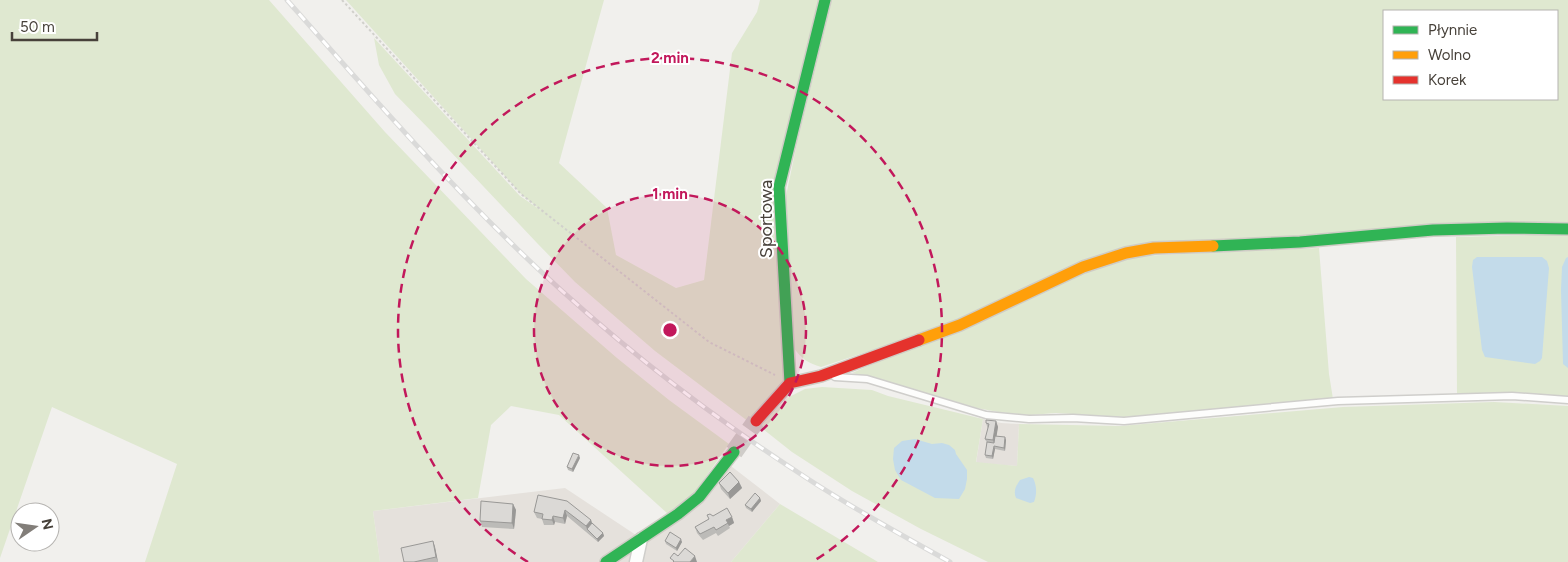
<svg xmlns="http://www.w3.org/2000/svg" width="1568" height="562" font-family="Figtree,sans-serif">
<rect width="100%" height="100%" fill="#f1f0ed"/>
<g fill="#e5e1dc">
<polygon points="983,419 1001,423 1019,424 1017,466 976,463"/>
<polygon points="727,463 780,504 731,562 380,562 373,511 565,488 642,539"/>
</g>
<g fill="#dfe8d0" fill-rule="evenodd">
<polygon points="0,0 269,0 385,132 526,279 617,358 669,400 729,444 693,495 668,514 559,415 511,406 491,425 478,498 373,511 380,562 145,562 177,464 52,407 0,558"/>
<polygon points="346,0 604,0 559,163 607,208 616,255 676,288 704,280 732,53 757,12 760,0 822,0 779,187 790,383 753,425 655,351 575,282 537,243 431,131 395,94 379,65 374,38 520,196 542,211 521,194"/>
<path d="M832 0H1568V225L1135 246 954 323 821 367C809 363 801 359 794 348L786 196 797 143ZM1384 11H1557V99H1384Z"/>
<polygon points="1568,234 1568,397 1502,393 1457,394 1456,237"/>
<polygon points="1319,248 1329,374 1333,399 1124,417 1056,413 1029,415 998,412 977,408 870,377 852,373 1095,269 1139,256"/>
<polygon points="822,387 872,390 888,396 983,419 976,462 1017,466 1019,424 1120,426 1343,407 1494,402 1568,406 1568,562 988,562 921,529 852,491 792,452 759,426 789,397 805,389"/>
<polygon points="780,504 878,562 731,562"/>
</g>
<g fill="#c3dbea">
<polygon points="1477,257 1542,257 1547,261 1549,268 1542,358 1540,361 1535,364 1485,357 1482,350 1472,267 1473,260"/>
<polygon points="1568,257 1568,368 1563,364 1561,290 1562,267 1566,258"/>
<polygon points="915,439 932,444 942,443 949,445 955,450 956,454 967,470 967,479 965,489 959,499 935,498 901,480 895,470 893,459 894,448 902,441"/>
<path d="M1029 477 1033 478C1037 486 1037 494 1034 502L1030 503 1016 498C1013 491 1016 486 1020 480Z"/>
</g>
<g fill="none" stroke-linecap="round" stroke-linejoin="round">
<polyline stroke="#cfcdc9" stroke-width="18" stroke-dasharray="18 9" stroke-linecap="butt" points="734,452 756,421"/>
<g stroke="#cfcecb" stroke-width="9">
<polyline id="lane" points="835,377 867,379 986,415 1029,419 1073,418 1124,421 1338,401 1512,396 1568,400"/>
</g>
<g stroke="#cfcecb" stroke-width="15">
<polyline id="street" points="636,562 641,539"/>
</g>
<g stroke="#cfccc5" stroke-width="14">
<g id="fast">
<polyline points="1213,246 1300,242 1433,230 1507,228 1568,229"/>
<polyline points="790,383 779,187 825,0"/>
<polyline points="606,562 678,514 699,497 734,452"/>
</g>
</g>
<g stroke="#cfccc5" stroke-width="14">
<polyline id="slow" points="919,340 960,325 1083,267 1126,253 1154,248 1213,246"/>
</g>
<g stroke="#cfccc5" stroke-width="14">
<polyline id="jam" points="756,421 790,383 821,376 919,340"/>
</g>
<polyline stroke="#d1d0cc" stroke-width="2" stroke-dasharray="2.5 2.5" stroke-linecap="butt" points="342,0 521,194 709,342 775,375"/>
<use href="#lane" stroke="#fdfdfc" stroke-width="6"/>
<use href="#street" stroke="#fdfdfc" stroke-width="12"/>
<use href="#fast" stroke="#30b455" stroke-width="11"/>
<use href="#slow" stroke="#ff9f0a" stroke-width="11"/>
<use href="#jam" stroke="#e5322d" stroke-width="11"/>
<g stroke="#dadad9" stroke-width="5">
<path id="rail" d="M287 0C367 91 447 183 536 267 618 344 708 414 802 475 850 507 900 534 950 562"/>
</g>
<use href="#rail" stroke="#fff" stroke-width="3" stroke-dasharray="9" stroke-linecap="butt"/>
</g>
<g fill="#bcbbb8">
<polygon points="996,421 998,427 996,436 1006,440 1005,451 995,449 993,459 986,458 985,455 987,443 985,439 988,429 986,423"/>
<polygon points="580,458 573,472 568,470 567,467"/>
<polygon points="739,482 742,488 730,499 721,489 719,483"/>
<polygon points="538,495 591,520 592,523 603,533 604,536 598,542 567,516 565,524 555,522 554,525 544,525 542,519 537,518 534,512"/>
<polygon points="760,498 761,501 752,512 746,508 745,505"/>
<polygon points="513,504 516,510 514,529 482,527 480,521"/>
<polygon points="707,515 713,516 732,517 734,523 729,526 730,528 718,536 716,533 703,540 697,533 695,527 709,519"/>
<polygon points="433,541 435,547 438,562 404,562"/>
<polygon points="665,541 682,542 677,551 666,544"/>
</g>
<g fill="#999896">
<polygon points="996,421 998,427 995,446 993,440"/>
<polygon points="1005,437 1006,440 1005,451 1004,448"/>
<polygon points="994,446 995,449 993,459 992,456"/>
<polygon points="579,455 580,458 573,472 572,469"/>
<polygon points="739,482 742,488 730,499 728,493"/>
<polygon points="760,498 761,501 752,512 751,509"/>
<polygon points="513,504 516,510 514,529 512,523"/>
<polygon points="565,510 567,516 565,524 563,518"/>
<polygon points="553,516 555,522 554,525 552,520"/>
<polygon points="732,517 734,523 729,526 726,520"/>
<polygon points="591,520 593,526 587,529 586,526"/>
<polygon points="603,533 604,536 598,542 597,539"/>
<polygon points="681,539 682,542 677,551 676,548"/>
<polygon points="433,541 435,547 438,562 436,557"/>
<polygon points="695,556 697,562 690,562"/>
</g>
<g fill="#dbd9d6" stroke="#999896">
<polygon points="986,420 996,421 993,440 985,439 989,424 986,423"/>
<polygon points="995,436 1005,437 1004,448 994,446 992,456 985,455 987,442 994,443"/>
<polygon points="573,453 579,455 572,469 567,467"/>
<polygon points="730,472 739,482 728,493 719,483"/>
<polygon points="755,493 760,498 751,509 745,505"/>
<polygon points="538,495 567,501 591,520 586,526 565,510 563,518 553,516 552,520 542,519 543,514 534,512"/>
<polygon points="481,501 513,504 512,523 480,521"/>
<polygon points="727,508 732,517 726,520 728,523 716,530 714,527 700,534 695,527 709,519 707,515 710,514 713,516"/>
<polygon points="592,523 603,533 597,539 587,529"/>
<polygon points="670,532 681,539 676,548 665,541"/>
<polygon points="433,541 436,557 414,562 404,562 401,548"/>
<polygon points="685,548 695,556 690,562 673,562 674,561 670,558 674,553 678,556"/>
</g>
<circle cx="670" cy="330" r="136" fill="#c2185b" fill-opacity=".12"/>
<g fill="none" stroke="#c2185b" stroke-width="2.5" stroke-dasharray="9 6">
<circle cx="670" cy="330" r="136"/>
<path d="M528 562A272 272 0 1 1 812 562"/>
</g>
<g text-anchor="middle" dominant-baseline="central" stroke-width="4" stroke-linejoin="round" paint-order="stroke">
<g font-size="18" fill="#47413a" stroke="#fff">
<text transform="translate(766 219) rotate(-90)">Sportowa</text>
</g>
</g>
<circle cx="670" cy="330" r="8" fill="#c2185b" stroke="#fff" stroke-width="2.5"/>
<g font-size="15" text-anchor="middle" font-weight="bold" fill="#c2185b" stroke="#fff" stroke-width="4" stroke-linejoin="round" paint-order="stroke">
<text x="670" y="63">2 min</text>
<text x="670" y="199">1 min</text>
</g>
<rect x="1383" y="10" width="175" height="90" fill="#ffffff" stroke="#b5b3b0"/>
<rect x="1393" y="26" width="25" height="8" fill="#30b455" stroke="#b5b3b0"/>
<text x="1428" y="35" font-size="15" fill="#47413a">Płynnie</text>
<rect x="1393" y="51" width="25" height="8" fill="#ff9f0a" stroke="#b5b3b0"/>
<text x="1428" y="60" font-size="15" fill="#47413a">Wolno</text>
<rect x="1393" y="76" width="25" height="8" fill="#e5322d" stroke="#b5b3b0"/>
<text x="1428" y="85" font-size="15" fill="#47413a">Korek</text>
<g transform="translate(35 527) rotate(77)"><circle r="24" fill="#ffffff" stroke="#b5b3b0"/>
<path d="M0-4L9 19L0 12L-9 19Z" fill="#827e79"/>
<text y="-8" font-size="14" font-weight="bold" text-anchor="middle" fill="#47413a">N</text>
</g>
<path d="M12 32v8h85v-8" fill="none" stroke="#47413a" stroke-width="2.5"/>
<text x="20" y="32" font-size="15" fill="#47413a" stroke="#ffffff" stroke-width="4" paint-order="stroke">50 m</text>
</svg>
